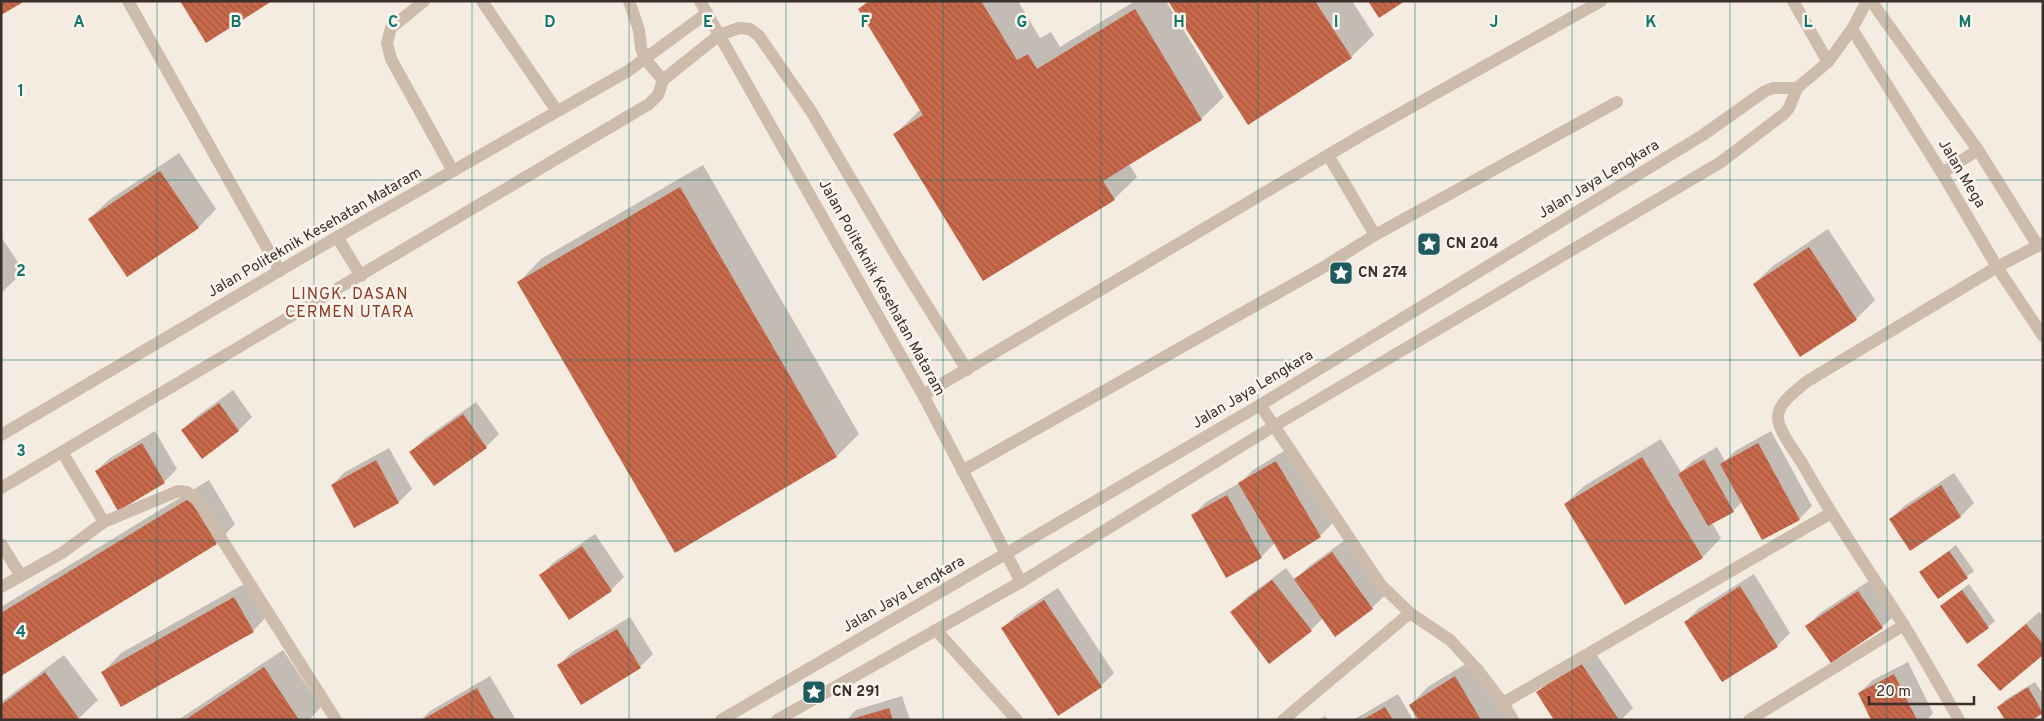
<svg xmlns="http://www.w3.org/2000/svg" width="2044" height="721" font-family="Overpass,sans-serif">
<defs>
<pattern id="building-back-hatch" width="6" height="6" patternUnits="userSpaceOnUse" patternTransform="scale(1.25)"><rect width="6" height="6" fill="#c8694b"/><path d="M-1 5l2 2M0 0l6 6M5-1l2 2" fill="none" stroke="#a4573f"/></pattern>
</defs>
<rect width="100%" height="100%" fill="#f4ebe1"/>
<g fill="#0003">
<polygon points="867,1 1018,1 1040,38 1051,32 1060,47 1135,1 1166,1 1224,97 1201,119 1129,164 1137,177 1114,199 895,134 921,109 860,9"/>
<polygon points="1170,1 1352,1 1374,35 1351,57"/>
<polygon points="179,153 216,209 198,228 89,219 108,201"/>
<polygon points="703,165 859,434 837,456 519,282 541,259"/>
<polygon points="1828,229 1875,300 1856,319 1754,284 1773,266"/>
<polygon points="1,237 24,271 1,293"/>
<polygon points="233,390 252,417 239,430 202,457 182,430 196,417"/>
<polygon points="476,402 499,434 486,447 411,452 424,439"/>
<polygon points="155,431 177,469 164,482 96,471 110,458"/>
<polygon points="1771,431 1812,506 1799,519 1742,502 1733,511 1712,523 1721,538 1703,557 1625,603 1565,504 1584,486 1661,439 1681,472 1693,461 1717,447 1725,461 1735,451"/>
<polygon points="389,448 412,489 399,502 332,485 345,472"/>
<polygon points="1289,448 1333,523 1320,536 1275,543 1261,557 1193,515 1206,502 1241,482 1253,470"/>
<polygon points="1954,473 1974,503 1961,516 1911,549 1891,519 1904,506"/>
<polygon points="209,480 235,524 217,543 1,674 1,607"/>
<polygon points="595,534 624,577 611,590 541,575 554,562"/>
<polygon points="1345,540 1385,595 1372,608 1323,618 1311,630 1232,612 1245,599 1286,568 1295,580 1308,567"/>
<polygon points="1956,545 1974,571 1938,598 1921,572"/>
<polygon points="1754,574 1790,633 1777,646 1722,680 1685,622 1698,609"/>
<polygon points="253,579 271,612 253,631 103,672 121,653"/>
<polygon points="1872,579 1896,614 1882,627 1831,662 1807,626 1820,613"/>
<polygon points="1969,584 1995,621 1988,627 1941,606"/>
<polygon points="1058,588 1114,673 1101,686 1003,628 1016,615"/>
<polygon points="2039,612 2043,615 2043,654 1979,665"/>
<polygon points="630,617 653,654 640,667 559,665 572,652"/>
<polygon points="283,650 321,707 309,720 178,720"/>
<polygon points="1594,651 1633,708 1621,720 1556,720 1538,692 1551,679"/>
<polygon points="64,655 98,700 77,720 1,720 1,702"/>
<polygon points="1474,659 1511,720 1420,720 1410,705 1429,686"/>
<polygon points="1908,662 1933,713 1927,720 1873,720 1859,693 1873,680"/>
<polygon points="490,676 516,720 421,720 430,711"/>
<polygon points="2035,682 2043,694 2043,712 2029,720 1999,707 2005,700"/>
<polygon points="1398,694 1413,720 1353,720"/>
<polygon points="902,696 910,720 846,720 856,710"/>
<polygon points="1325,716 1328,720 1319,720"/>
</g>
<g fill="url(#building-back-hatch)">
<polygon points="1,1 25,1 1,15"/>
<polygon points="180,1 272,1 206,43"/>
<polygon points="870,1 981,1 1017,60 1028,54 1037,69 1135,9 1202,120 1103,181 1115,200 983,281 893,134 923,115 858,9"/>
<polygon points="1168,1 1315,1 1352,58 1248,125"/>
<polygon points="1368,1 1405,1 1379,18"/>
<polygon points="160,171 199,228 127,277 88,219"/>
<polygon points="680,187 837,457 675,553 517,282"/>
<polygon points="1809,247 1857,320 1800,357 1753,284"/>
<polygon points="219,403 239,431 202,459 181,430"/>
<polygon points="463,414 487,448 434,486 409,452"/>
<polygon points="142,443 165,483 118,511 95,471"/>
<polygon points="1758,443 1800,520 1762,540 1720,464"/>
<polygon points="1642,457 1703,558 1625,605 1564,504"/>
<polygon points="1704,459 1734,512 1708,526 1678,474"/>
<polygon points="376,460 399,503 354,528 331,485"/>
<polygon points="1276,461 1321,537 1284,560 1238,483"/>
<polygon points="1941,485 1961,517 1910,551 1889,519"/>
<polygon points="1227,495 1262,558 1226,578 1191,515"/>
<polygon points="190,498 217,544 1,676 1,613"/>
<polygon points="582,546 612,591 569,620 539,575"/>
<polygon points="1949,551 1968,578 1938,599 1919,572"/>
<polygon points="1332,552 1373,609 1335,637 1294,579"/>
<polygon points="1272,580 1312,631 1269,664 1230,612"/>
<polygon points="1740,586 1778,647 1722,682 1684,622"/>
<polygon points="1962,590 1989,628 1967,644 1940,606"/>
<polygon points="1858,591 1883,628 1831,663 1805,626"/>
<polygon points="234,597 254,632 121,707 101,672"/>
<polygon points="1044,600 1102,687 1058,716 1001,628"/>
<polygon points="2026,624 2043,644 2043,655 2000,691 1977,665"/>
<polygon points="617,629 641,668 581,705 557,665"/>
<polygon points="1581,663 1619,720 1554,720 1536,692"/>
<polygon points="264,667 299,720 185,720"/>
<polygon points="45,672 80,720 1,720 1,705"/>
<polygon points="1894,674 1917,720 1871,720 1858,693"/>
<polygon points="1455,676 1481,720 1418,720 1409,705"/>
<polygon points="2028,687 2043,713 2032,720 2005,720 1997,707"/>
<polygon points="477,688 495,720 422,720"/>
<polygon points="1385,707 1393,720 1362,720"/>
<polygon points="889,708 893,720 852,720 852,719"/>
</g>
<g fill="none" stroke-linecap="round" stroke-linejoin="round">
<g stroke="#cdbbac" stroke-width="12">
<polyline points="128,1 280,271"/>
<polyline points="424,1 391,28 387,43 391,59 453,171"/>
<polyline points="482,1 557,111"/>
<polyline points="629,1 639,30 641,48 645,59 663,80"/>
<polyline points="700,1 923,395 1021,582"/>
<polyline points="1793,1 1828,62"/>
<polyline points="1871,1 1978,150 2038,246"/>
<polyline points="1852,29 1942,173 1997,267 2043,336"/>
<polyline points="1328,155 1375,235"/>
<polyline points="1942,173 1978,150"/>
<polyline points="337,237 361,276"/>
<polyline points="923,395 1367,132 1601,1"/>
<polyline points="1260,405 1381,585 1410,613 1450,640 1477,669 1503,703 1513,720"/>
<polyline points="1,435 337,237 628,71 707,13"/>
<polyline points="962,471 1322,268 1375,235 1617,102"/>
<polyline points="1,488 649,104 658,95 663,80 719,35 739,28 750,29 759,36 811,111 898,259 967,370"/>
<polyline points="104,522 178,491 187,492 197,500 336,720"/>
<polyline points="1,544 21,576"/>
<polyline points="1,587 62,553 104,522 62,452"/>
<polyline points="936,630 1017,720"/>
<polyline points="1503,703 1831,513"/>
<polyline points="721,720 1260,405 1703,135 1765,91 1773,88 1797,88"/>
<polyline points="777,720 1021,582 1274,426 1721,162 1784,114 1789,108 1797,88 1828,62 1852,29 1867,1"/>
<polyline points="1283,720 1410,613"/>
<polyline points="1749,720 1904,625"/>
<path d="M1959 720C1941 688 1923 656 1903 624 1871 573 1836 523 1806 470 1799 456 1777 431 1778 416 1779 402 1796 391 1806 382L1997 267 2043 243"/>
</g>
</g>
<path fill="none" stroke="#0f766e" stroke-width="1" stroke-opacity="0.55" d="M157 1V720M314 1V720M472 1V720M629 1V720M786 1V720M943 1V720M1101 1V720M1258 1V720M1415 1V720M1572 1V720M1730 1V720M1887 1V720M1 180H2043M1 360H2043M1 541H2043"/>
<defs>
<g id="sight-square" transform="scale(1.25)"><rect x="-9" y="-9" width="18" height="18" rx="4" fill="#1f5a5e" stroke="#fbf5ee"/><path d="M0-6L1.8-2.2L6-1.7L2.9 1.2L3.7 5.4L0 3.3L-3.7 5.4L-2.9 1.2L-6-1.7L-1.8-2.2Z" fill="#fff"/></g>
</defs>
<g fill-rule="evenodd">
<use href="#sight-square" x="1429" y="244"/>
<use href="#sight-square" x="1341" y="273"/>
<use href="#sight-square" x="814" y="692"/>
</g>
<g text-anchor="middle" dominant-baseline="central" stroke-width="5" stroke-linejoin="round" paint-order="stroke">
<g font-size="15" fill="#3b302b" stroke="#fbf5ee">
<text transform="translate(1961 174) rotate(59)">Jalan Mega</text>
<text transform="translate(1599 180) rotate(-31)">Jalan Jaya Lengkara</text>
<text transform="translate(315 233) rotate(-30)">Jalan Politeknik Kesehatan Mataram</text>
<text transform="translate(881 288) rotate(61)">Jalan Politeknik Kesehatan Mataram</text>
<text transform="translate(1253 390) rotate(-31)">Jalan Jaya Lengkara</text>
<text transform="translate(904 595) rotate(-30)">Jalan Jaya Lengkara</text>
</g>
<g font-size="15" font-weight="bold" fill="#3b302b" stroke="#fbf5ee" text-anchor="start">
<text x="1446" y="244">CN 204</text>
<text x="1358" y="273">CN 274</text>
<text x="832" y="692">CN 291</text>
</g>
<g font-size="16" letter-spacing="1" fill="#8c3b22" stroke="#fbf5ee">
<text x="350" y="295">LINGK. DASAN<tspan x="350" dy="18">CERMEN UTARA</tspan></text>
</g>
</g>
<g font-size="16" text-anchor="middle" font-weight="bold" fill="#0f766e" stroke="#fbf5ee" stroke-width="5" stroke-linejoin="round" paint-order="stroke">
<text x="79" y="27">A</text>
<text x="236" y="27">B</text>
<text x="393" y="27">C</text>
<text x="550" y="27">D</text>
<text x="708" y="27">E</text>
<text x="865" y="27">F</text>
<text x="1022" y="27">G</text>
<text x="1179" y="27">H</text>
<text x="1336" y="27">I</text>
<text x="1494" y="27">J</text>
<text x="1651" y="27">K</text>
<text x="1808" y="27">L</text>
<text x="1965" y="27">M</text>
<text x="21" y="96">1</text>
<text x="21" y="276">2</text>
<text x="21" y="456">3</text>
<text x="21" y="637">4</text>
</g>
<rect width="2044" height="721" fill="none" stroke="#3b302b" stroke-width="5"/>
<path d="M1869 696v8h105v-8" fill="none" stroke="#3b302b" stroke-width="2.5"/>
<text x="1876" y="696" font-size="15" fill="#3b302b" stroke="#fbf5ee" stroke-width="4" paint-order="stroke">20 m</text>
</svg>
